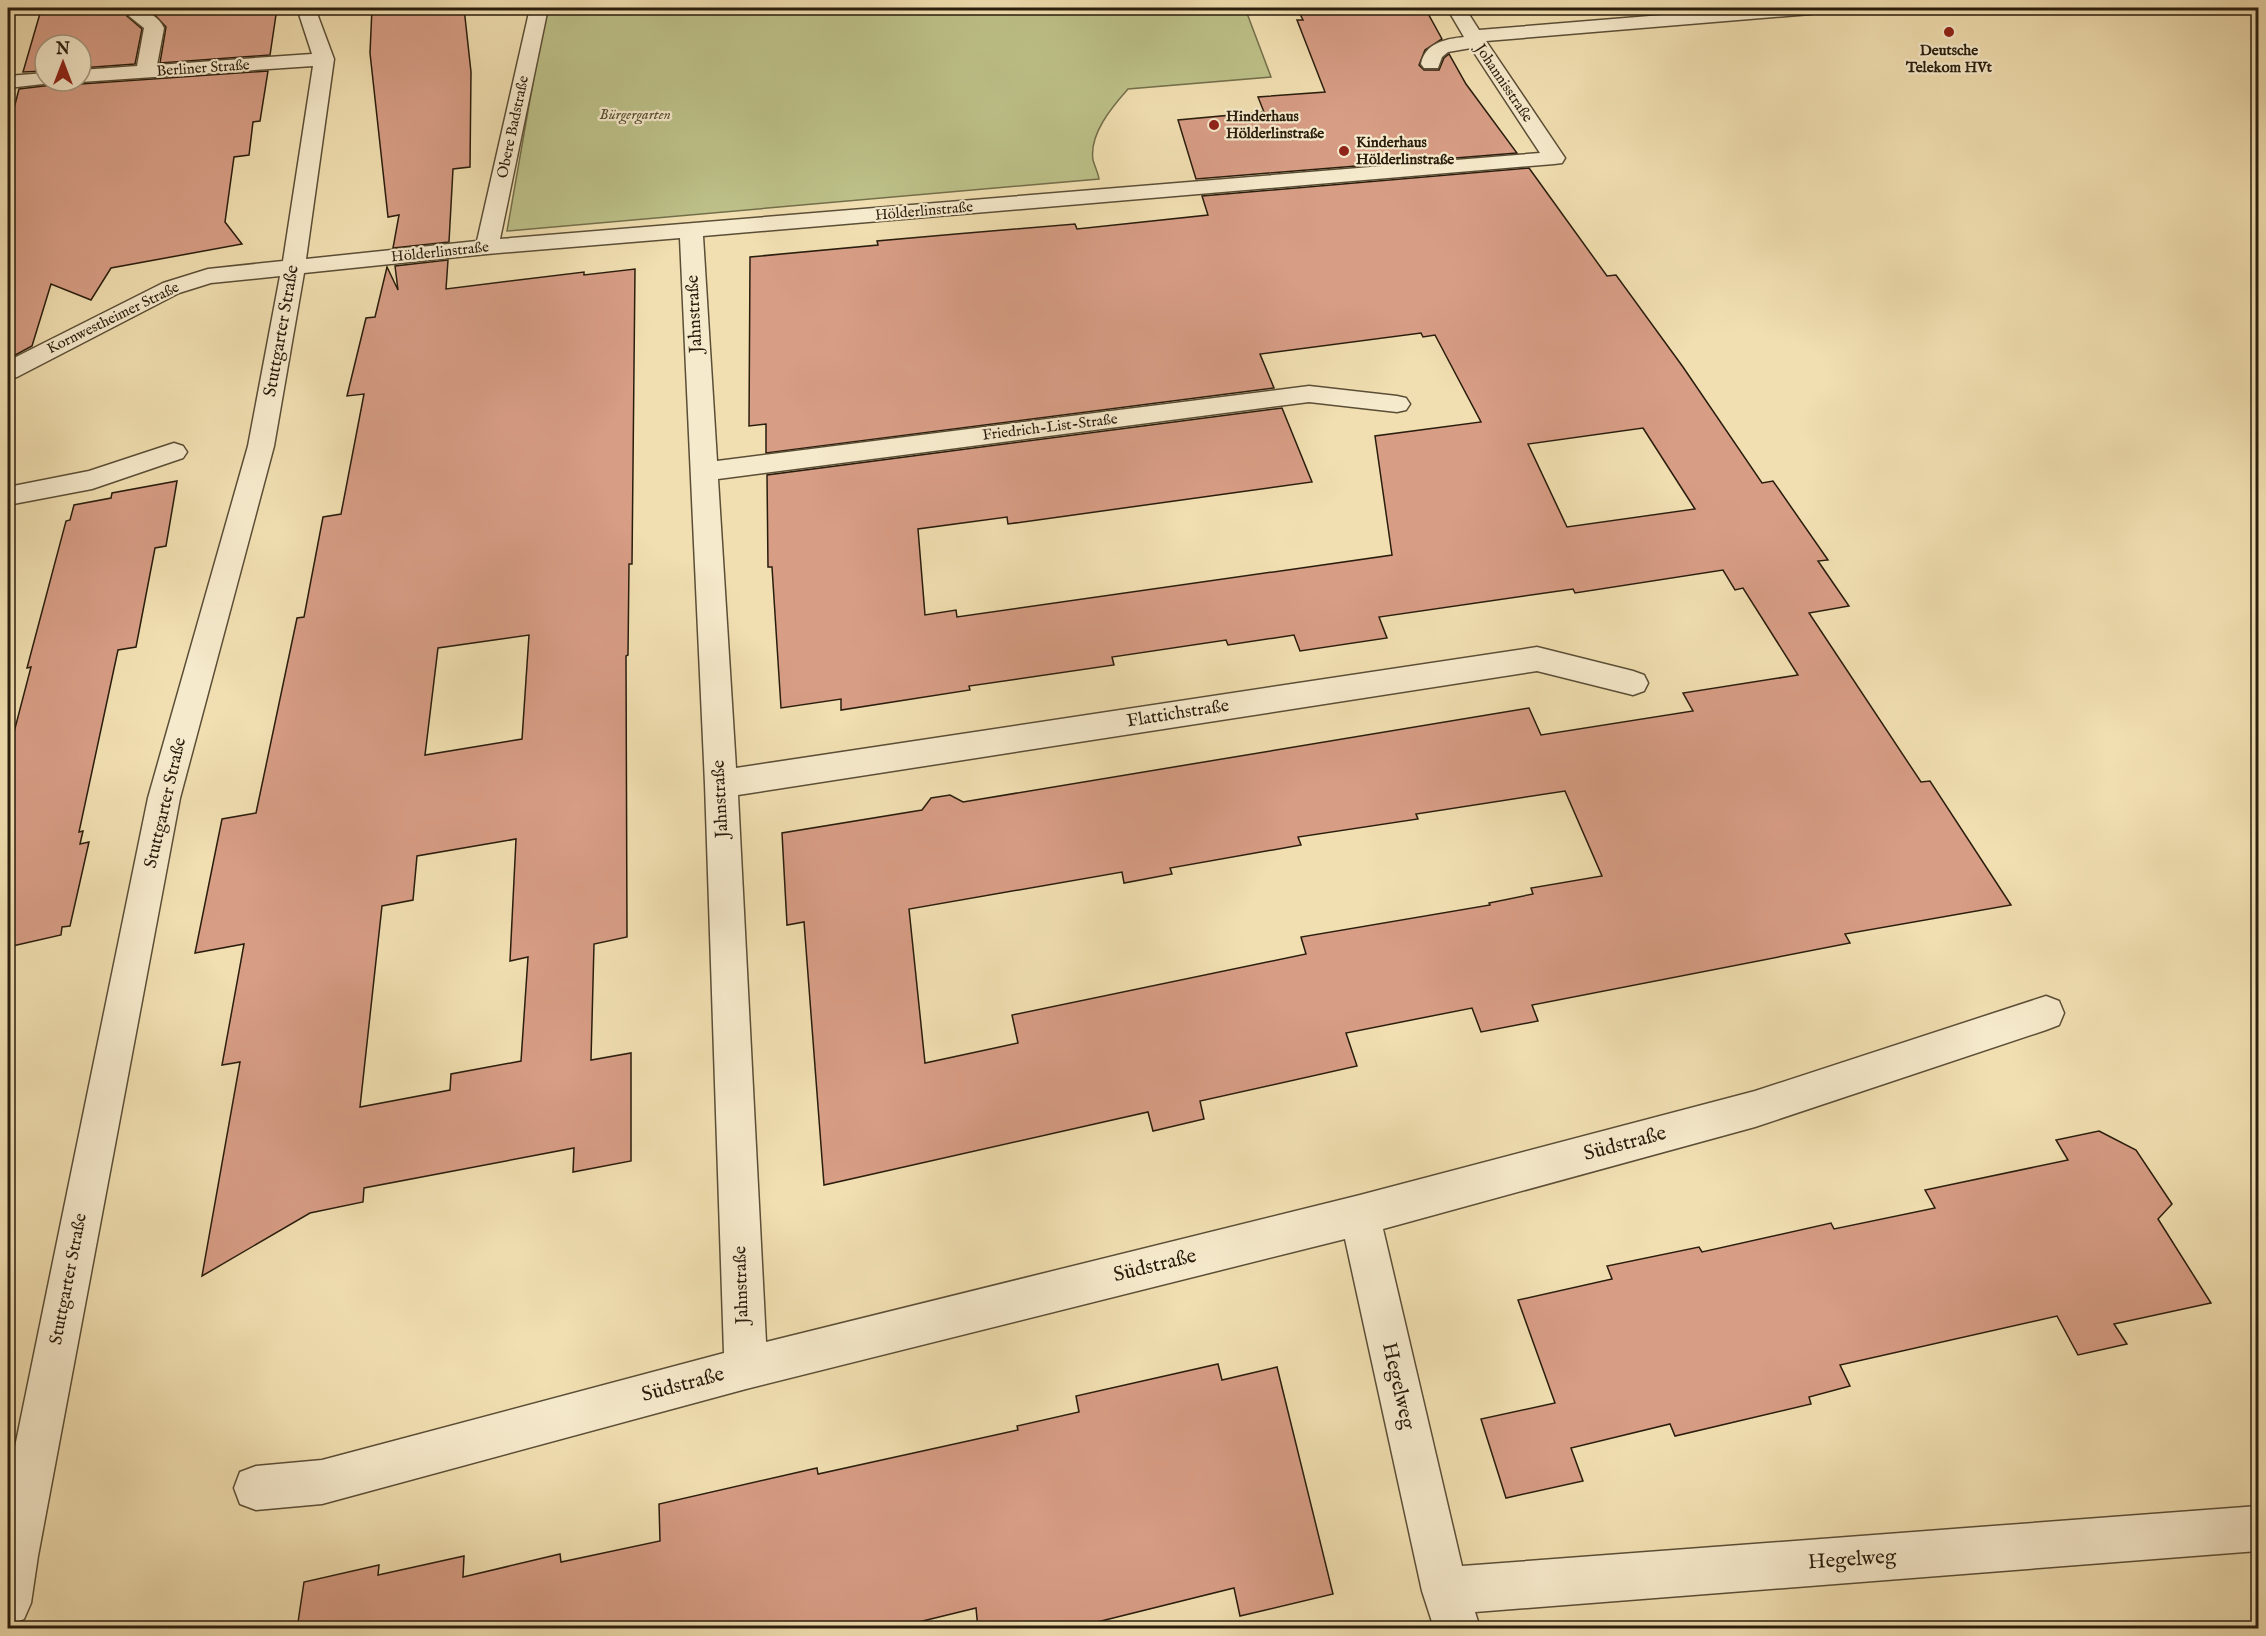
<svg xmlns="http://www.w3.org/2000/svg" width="2266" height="1636" font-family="'IM FELL English',serif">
<rect width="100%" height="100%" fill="#f1dfb1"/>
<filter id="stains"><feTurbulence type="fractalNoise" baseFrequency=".00333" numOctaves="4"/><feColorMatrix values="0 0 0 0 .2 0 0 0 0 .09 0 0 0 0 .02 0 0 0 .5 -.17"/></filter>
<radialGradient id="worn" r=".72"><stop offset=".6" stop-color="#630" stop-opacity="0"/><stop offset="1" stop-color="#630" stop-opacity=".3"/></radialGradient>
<path fill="#bdc189" stroke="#736f4b" stroke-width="1.5" d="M546 8H1245L1271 77 1128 89C1112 107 1089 134 1093 160 1095 167 1098 173 1099 179L507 231Z"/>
<g fill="#d79d85" stroke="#291d0d" stroke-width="1.5" fill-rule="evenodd">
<polygon points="62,8 277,8 270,55 160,63 166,27 152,12 137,9 130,11 127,16 142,29 135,64 81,68 81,45 45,45 45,71 23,72 41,10"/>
<polygon points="372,8 464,8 471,72 470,167 453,169 449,242 393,248 399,215 388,217 370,53"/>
<polygon points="1297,8 1425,8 1442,39 1425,50 1419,65 1424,70 1439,70 1444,58 1449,54 1466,84 1517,153 1196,179 1178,120 1264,112 1258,97 1325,92 1297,20 1303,20"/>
<polygon points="268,71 260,121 253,122 249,155 234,157 225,222 242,244 111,268 91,300 51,284 32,346 8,359 8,113 13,112 19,89 52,85 56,81 75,81 81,84"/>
<path d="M1529 168 1607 276 1616 275 1683 367 1762 483 1773 481 1828 560 1818 561 1849 606 1809 613 1921 782 1930 781 2011 905 1845 934 1850 943 1532 1005 1538 1021 1481 1032 1472 1008 1346 1033 1357 1066 1200 1101 1204 1119 1153 1131 1148 1112 824 1185 804 922 787 925 782 833 922 810 931 798 950 795 963 802 1529 708 1541 735 1693 711 1683 693 1798 675 1743 588 1735 590 1723 570 1575 593 1573 589 1379 617 1387 638 1300 651 1294 635 1228 645 1226 640 1112 657 1114 665 969 686 970 690 841 710V699L781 708 772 567H768L767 475 1282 408 1312 482 1008 524 1007 517 918 529 925 615 956 610 957 617 1392 555 1375 436 1481 422 1435 335 1423 337 1421 333 1260 354 1274 388 766 453V424L749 426 750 257 878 245 877 241 956 234 1075 224 1077 229 1208 215 1202 196ZM1643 428 1695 509 1567 527 1528 444ZM1565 791 1602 876 1531 888 1533 894 1489 903 1490 905 1301 937 1306 954 1012 1015 1018 1043 925 1063 909 909 1122 872 1124 883 1172 874 1170 868 1301 845 1298 837 1418 819 1416 814Z"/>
<path d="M448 260 446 289 584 272V275L635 269 632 564H629L628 655 626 656 627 937 594 944 591 1060 631 1053V1161L573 1172 574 1148 364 1188 363 1202 310 1213 202 1276 240 1062 222 1065 244 944 195 953 222 819 256 813 297 618 304 617 323 517 341 514 364 394 347 396 366 318 375 317 387 267 398 290 395 266ZM529 635 522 739 425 755 438 648ZM516 839 510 961 528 957 521 1061 451 1074 450 1090 360 1107 382 906 413 900 417 856Z"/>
<polygon points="177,481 166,546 155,548 136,647 118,650 79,832 83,831 80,844 89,842 70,926 62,927 61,935 8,947 8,755 31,667 27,668 66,521 70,520 74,505 111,498 112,493"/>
<polygon points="2099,1131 2136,1150 2172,1204 2158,1219 2211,1303 2114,1324 2127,1344 2078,1355 2057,1316 1840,1365 1850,1386 1809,1397 1811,1404 1675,1436 1670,1424 1571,1448 1583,1481 1506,1498 1481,1419 1555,1403 1518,1300 1612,1279 1607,1266 1699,1247 1702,1252 1831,1223 1834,1229 1935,1208 1925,1190 2068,1160 2056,1140"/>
<polygon points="1218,1364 1222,1380 1277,1367 1333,1594 1240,1616 1234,1588 1069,1629 978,1629 976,1608 890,1629 297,1629 304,1582 379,1565 378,1575 464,1556 463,1577 560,1554 561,1562 660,1541 659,1504 817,1468 818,1474 1018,1430 1017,1426 1079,1412 1076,1396"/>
</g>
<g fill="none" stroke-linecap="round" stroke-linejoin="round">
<g stroke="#5b4e36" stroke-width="3">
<g id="minor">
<path d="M297 8H315L334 59 306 259 477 241 530 8H548L500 239 1540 153 1471 48 1448 52 1442 57 1438 68H1424L1421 64C1425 43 1445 39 1464 37L1447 8H1465L1479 30 1748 8H1820L1818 12 1811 14 1486 41 1565 158 1562 163 1554 164 703 236 717 461 1309 386 1397 396 1406 398 1410 404 1406 410 1397 412 1309 402 718 479 736 768 1537 647 1633 671 1644 675 1648 683 1644 691 1633 695 1537 671 738 795 766 1342 1360 1195 1755 1091 2046 996 2059 1001 2064 1013 2059 1025 2046 1030 1755 1127 1383 1229 1462 1566 2258 1506V1551L1475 1612 1480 1628H1434L1422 1591 1345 1239 746 1389 322 1504 256 1510 240 1504 234 1488 240 1472 256 1466 322 1460 724 1353 705 784 680 238 487 254 304 273 274 446 180 798 38 1556 31 1603 24 1619 8 1626V1481L148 798 248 446 280 276 211 283 179 293 17 377 8 379V361L163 283 208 269 283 261 313 66 81 82 77 81H81V70L137 66 144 28 129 16 132 12C146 9 158 16 164 28L157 65 312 54Z"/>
<polygon points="45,73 45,81 54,81 52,83 8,88 8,76"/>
<polygon points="174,443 183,446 187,452 183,458 92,489 8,505 8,487 89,471"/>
</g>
</g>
<use href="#minor" fill="#f6eacc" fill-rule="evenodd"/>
</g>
<g fill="#8f2418" stroke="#f6eacc" stroke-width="2">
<circle cx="1949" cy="32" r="6"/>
<circle cx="1214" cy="125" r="6"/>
<circle cx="1344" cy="151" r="6"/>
</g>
<g text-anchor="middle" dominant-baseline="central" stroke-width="4.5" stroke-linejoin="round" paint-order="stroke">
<g font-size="15" font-weight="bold" fill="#291d0d" stroke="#f6eacc" text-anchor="start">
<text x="1949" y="50" text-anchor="middle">Deutsche<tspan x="1949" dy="17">Telekom HVt</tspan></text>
<text x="1226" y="116">Hinderhaus<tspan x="1226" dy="17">Hölderlinstraße</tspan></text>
<text x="1356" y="142">Kinderhaus<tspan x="1356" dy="17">Hölderlinstraße</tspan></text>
</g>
<g font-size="15" fill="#291d0d" stroke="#f6eacc">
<text transform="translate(203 68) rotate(-4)">Berliner Straße</text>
<text transform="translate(1504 83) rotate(56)">Johannisstraße</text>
<text transform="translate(513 127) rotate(-78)">Obere Badstraße</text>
<text transform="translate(924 211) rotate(-5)">Hölderlinstraße</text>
<text transform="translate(440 252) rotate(-6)">Hölderlinstraße</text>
<text transform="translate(113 318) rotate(-26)">Kornwestheimer Straße</text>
<text transform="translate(1050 427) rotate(-7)">Friedrich-List-Straße</text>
</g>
<g font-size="15" font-style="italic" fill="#554e32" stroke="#f6eacc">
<text x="635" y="114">Bürgergarten</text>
</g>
<g font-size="18" fill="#291d0d" stroke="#f6eacc">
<text transform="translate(695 314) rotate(-93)">Jahnstraße</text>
<text transform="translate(282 331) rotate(-80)">Stuttgarter Straße</text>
<text transform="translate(1178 714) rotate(-9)">Flattichstraße</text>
<text transform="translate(721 799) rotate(-93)">Jahnstraße</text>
<text transform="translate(166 803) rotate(-77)">Stuttgarter Straße</text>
<text transform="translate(69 1279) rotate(-79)">Stuttgarter Straße</text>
<text transform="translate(742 1285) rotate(-92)">Jahnstraße</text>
</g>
<g font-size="21" fill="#291d0d" stroke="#f6eacc">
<text transform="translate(1625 1144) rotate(-15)">Südstraße</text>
<text transform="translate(1155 1266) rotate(-14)">Südstraße</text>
<text transform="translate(683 1385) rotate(-15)">Südstraße</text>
<text transform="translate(1398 1386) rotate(77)">Hegelweg</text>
<text transform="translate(1852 1560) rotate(-4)">Hegelweg</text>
</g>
</g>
<rect width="2266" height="1636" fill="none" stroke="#f1dfb1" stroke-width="30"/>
<rect x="9" y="9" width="2248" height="1618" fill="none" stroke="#291d0d" stroke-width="3"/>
<rect x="15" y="15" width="2236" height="1606" fill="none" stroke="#291d0d" stroke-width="1.5"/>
<g transform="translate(63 63)"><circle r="28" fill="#f6eacc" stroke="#a49880" stroke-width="1.5"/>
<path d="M0-4.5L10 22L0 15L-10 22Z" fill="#8f2418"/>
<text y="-9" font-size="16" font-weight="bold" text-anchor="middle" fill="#291d0d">N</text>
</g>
<rect width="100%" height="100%" filter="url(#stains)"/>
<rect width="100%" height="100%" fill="url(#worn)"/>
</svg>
